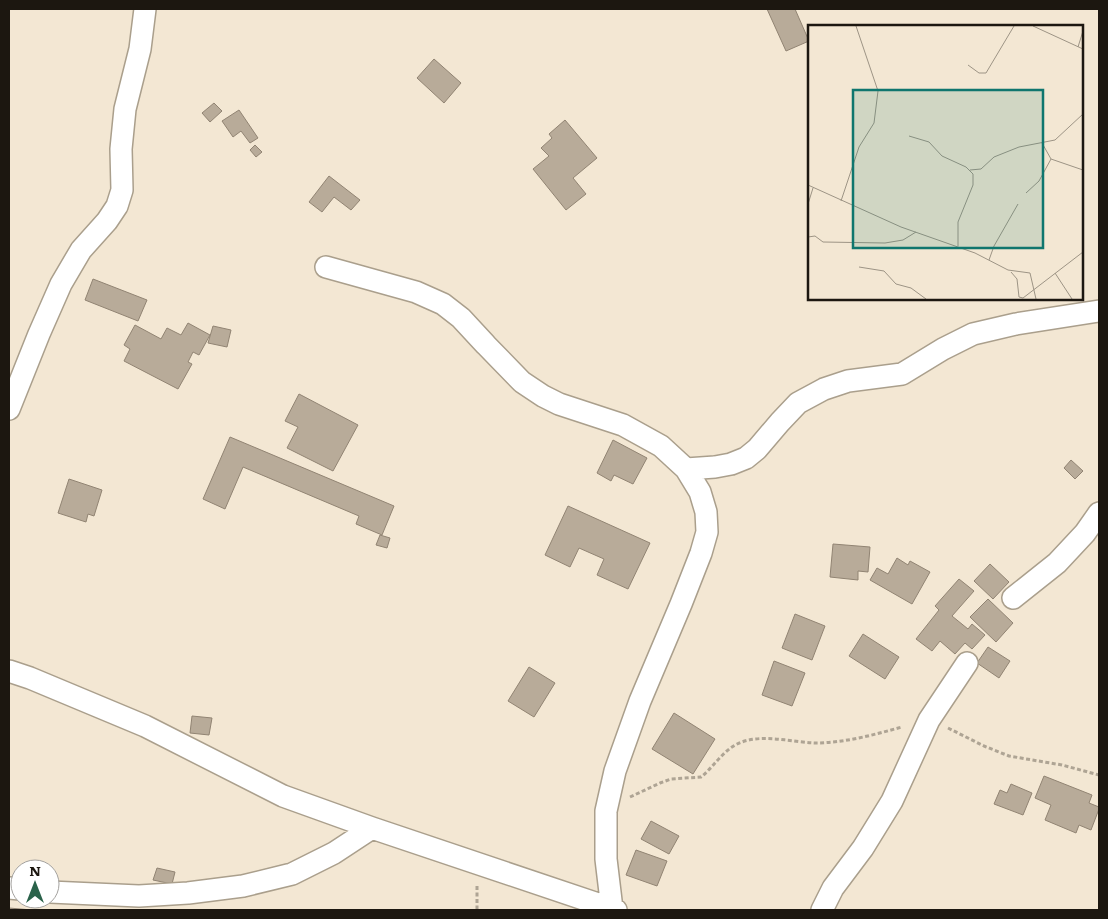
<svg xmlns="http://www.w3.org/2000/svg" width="1108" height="919" font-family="Literata,serif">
	<rect width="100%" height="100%" fill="#f3e7d3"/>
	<path fill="#b8ab99" stroke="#918473" d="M767 9H795L809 41 786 51Z
		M434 59 461 83 444 103 417 78Z
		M214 103 222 111 210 122 202 113Z
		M239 110 258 138 250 143 241 131 233 137 222 121Z
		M565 120 597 158 573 178 586 194 566 210 533 169 549 156 541 148 552 138 549 134Z
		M255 145 262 152 256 157 250 150Z
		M329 176 360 200 351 210 334 197 322 212 309 202Z
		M93 279 147 300 138 321 85 300Z
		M188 323 210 335 199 355 193 352 188 362 192 364 178 389 124 361 130 349 124 345 135 325 161 339 167 328 181 335Z
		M213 326 231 330 227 347 208 343Z
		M299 394 358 425 333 471 287 448 298 427 285 421Z
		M230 437 394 506 382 535 356 524 359 516 243 467 225 509 203 499Z
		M613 440 647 458 633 484 614 475 611 481 597 473Z
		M1071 460 1083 471 1075 479 1064 468Z
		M69 479 102 490 94 516 88 514 86 522 58 513Z
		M568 506 650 543 628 589 597 575 604 559 579 548 570 567 545 555Z
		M380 535 390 538 387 548 376 545Z
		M833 544 870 547 868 572 858 571V580L830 577Z
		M897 558 908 565 910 561 930 572 912 604 870 580 877 568 888 574Z
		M990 564 1009 582 993 599 974 581Z
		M959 579 974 591 952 616 968 629 972 624 985 635 972 649 965 643 955 654 940 641 932 651 916 639 939 610 935 606Z
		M988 599 1013 623 996 642 970 617Z
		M795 614 825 626 812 660 782 648Z
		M863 634 899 657 885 679 849 656Z
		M988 647 1010 661 999 678 977 663Z
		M774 661 805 673 792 706 762 695Z
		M529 667 555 683 534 717 508 701Z
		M674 713 715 739 693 774 652 749Z
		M192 716 212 718 209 735 190 733Z
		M1044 776 1092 795 1089 803 1099 807V809L1091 830 1079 825 1076 833 1045 820 1051 805 1035 798Z
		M1011 784 1032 793 1023 815 994 804 1000 790 1007 793Z
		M651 821 679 836 669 854 641 839Z
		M636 850 667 861 657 886 626 875Z
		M157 868 175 872 172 884 153 880Z
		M9 908 32 910H9Z"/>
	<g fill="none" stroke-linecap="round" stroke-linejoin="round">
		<g stroke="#aa9f8c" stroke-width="24">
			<path id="street" d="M326 267 416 292 443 304 461 318 486 345 522 382 543 396 559 404 623 425 661 446 686 469 700 492 706 512 707 532 701 553 681 604 640 701 615 771 606 811V859L612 909
				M9 409 39 334 61 284 81 250 107 221 117 206 122 190 121 149 125 109 140 49 145 9
				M686 469 715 467 731 464 746 458 757 449 780 422 798 403 824 389 848 381 902 374 943 349 973 334 1016 324 1099 311
				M1013 598 1057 563 1085 533 1099 513
				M9 671 30 678 145 726 283 796 372 828 616 910
				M9 888 20 889
				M50 892 139 896 188 893 243 886 292 874 334 853 372 828
				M822 910 833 888 863 848 892 801 929 720 967 663"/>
		</g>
		<path stroke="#aea494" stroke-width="3" stroke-dasharray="4 2.5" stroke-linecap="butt" d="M948 728 984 746 1009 756 1062 765 1099 775
			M630 797 660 783 671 779 701 777C715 766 724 748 742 742 763 734 792 742 815 743 844 743 873 735 902 727
			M477 886V910"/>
		<use href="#street" stroke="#fff" stroke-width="21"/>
	</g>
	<g transform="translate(808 25)">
		<rect width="275" height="275" fill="#f3e7d3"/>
		<path fill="none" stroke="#9d9485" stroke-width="1" d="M225 1 275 24M270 22 275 6M160 40 171 48H178L206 1M101 111 121 117 134 131 158 142 165 149V160L150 197V221M234 118 243 134 275 145M162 145 173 144 186 132 211 122 247 115 275 89M0 160 93 202 167 228 200 245 222 248 228 274M218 168 231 156 243 134M33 176 51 122 66 98 70 66 48 1M0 179 5 163M0 212 7 211 15 217 77 218 95 215 108 207M181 235 186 221 210 179M51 242 76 246 88 259 103 263 118 274M203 247 209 254 211 272 215 273 275 227M247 248 264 274"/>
		<path fill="#0f766e" fill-opacity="0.15" stroke="#0f766e" stroke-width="2.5" d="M45 65H235V223H45Z"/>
		<rect width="275" height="275" fill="none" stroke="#1c1710" stroke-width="2.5"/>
	</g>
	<rect width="1108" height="919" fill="none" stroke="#1c1710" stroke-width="20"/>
	<g transform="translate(35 884)"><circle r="24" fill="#ffffff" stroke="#a4a29f"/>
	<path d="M0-4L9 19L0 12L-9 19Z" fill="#2a624a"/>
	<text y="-8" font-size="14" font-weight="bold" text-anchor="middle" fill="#1c1710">N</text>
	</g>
</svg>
